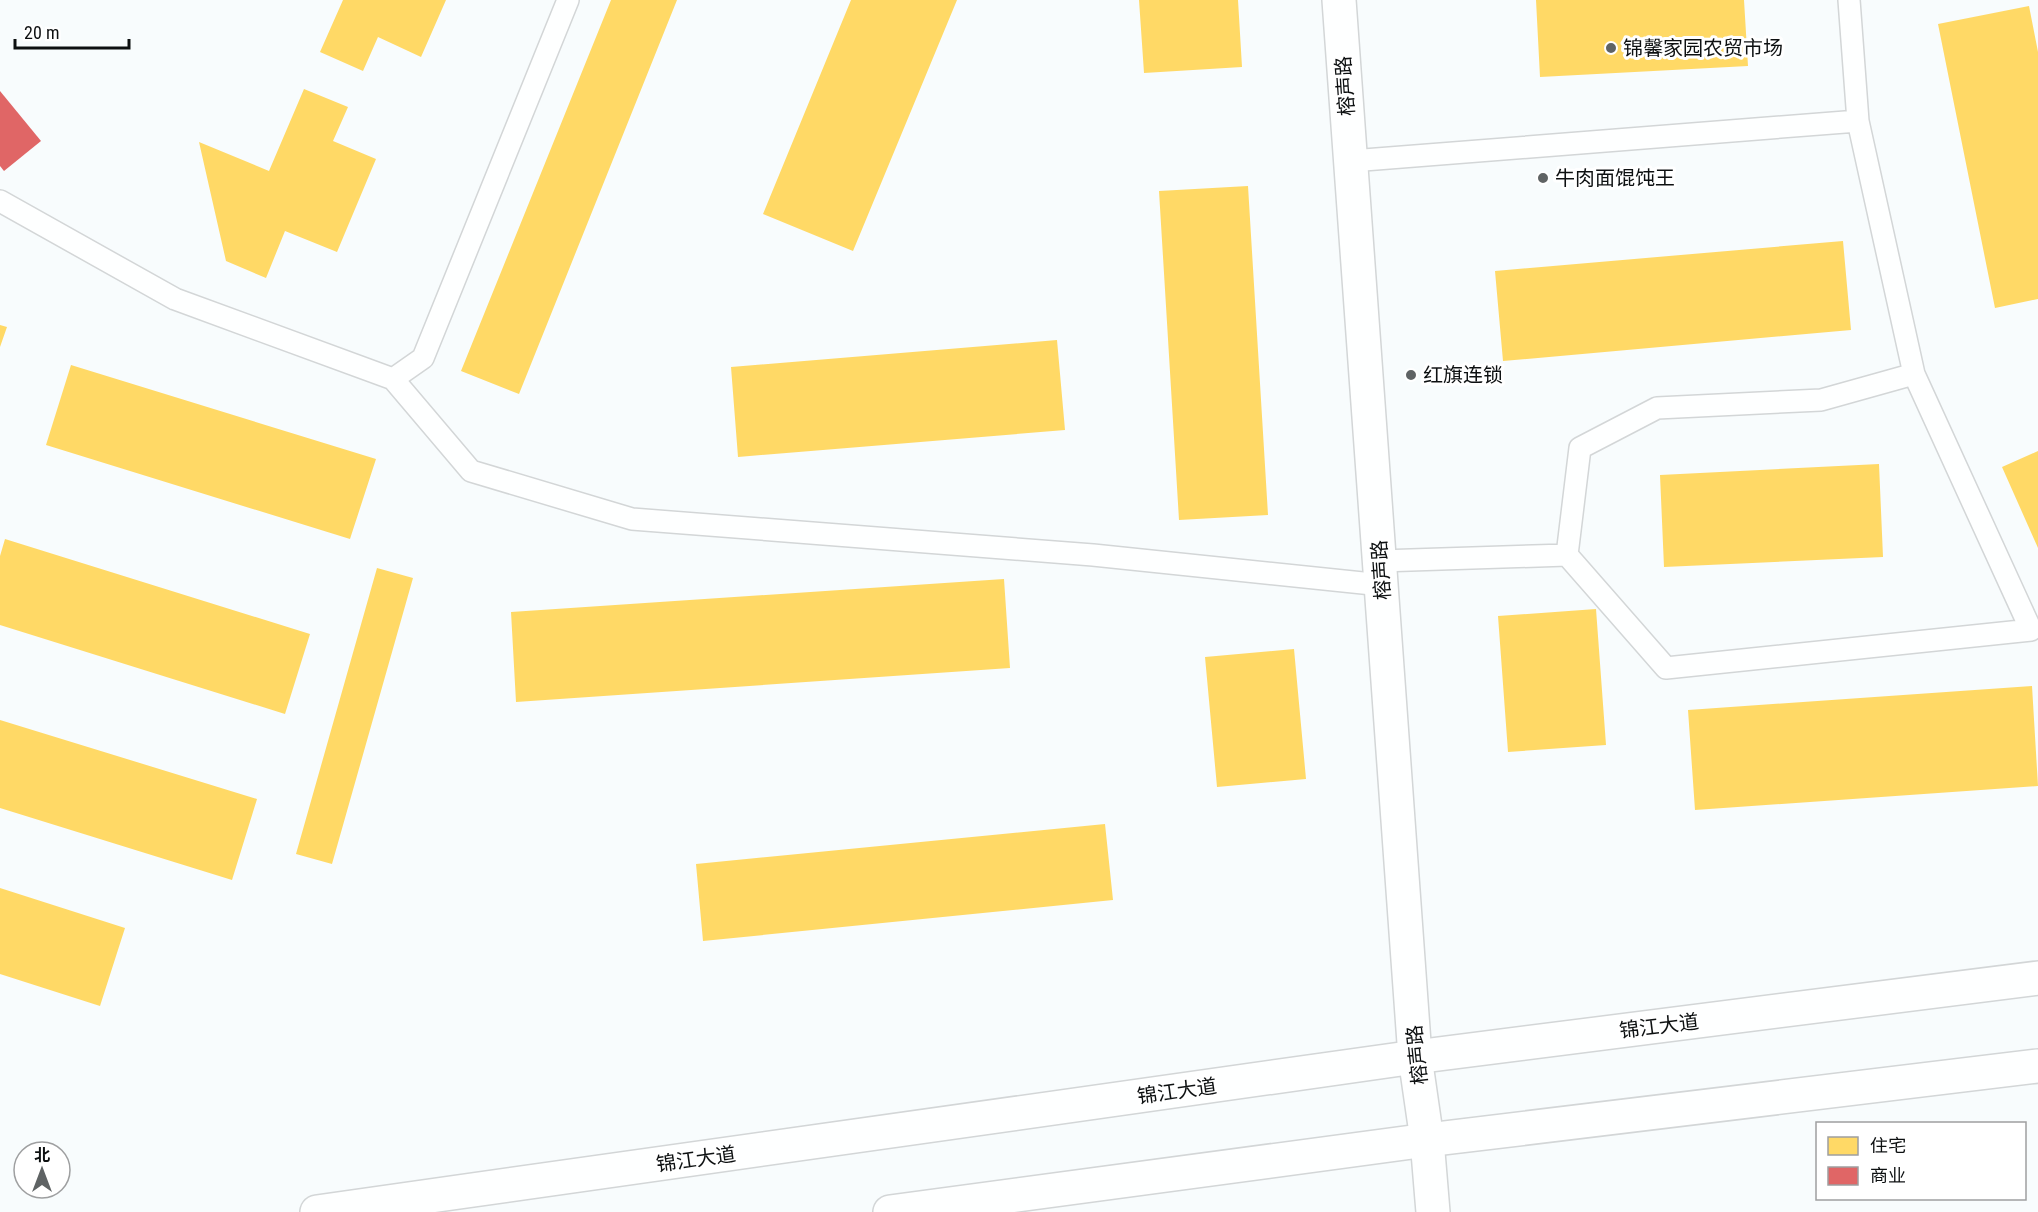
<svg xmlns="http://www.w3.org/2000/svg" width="2038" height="1212" font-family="'Roboto Condensed','Noto Sans SC',sans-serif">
	<rect width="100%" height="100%" fill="#f8fcfd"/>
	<path fill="#ffd966" d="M343 0H446L421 57 378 37 363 71 320 52Z
		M611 0H677L519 394 461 371Z
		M851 0H957L853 251 763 214Z
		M1139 0H1238L1242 67 1144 73Z
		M1536 0H1744L1748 66 1540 77Z
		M2029 6 2038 52V299L1995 308 1938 24Z
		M304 89 348 107 333 141 376 159 337 252 285 231 266 278 226 261 199 142 269 171Z
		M1248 186 1268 515 1179 520 1159 191Z
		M1843 241 1851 330 1503 361 1495 271Z
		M0 325 7 327 0 347Z
		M1057 340 1065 430 738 457 731 367Z
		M71 365 376 459 350 539 46 445Z
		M2038 451V548L2002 467Z
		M1879 464 1883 557 1664 567 1660 475Z
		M5 539 310 634 285 714 0 625V556Z
		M377 568 413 578 332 864 296 854Z
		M1004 579 1010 668 516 702 511 612Z
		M1596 609 1606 745 1508 752 1498 616Z
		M1294 649 1306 779 1217 787 1205 657Z
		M2032 686 2038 786 1695 810 1688 710Z
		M0 720 257 799 232 880 0 808Z
		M1105 824 1113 900 703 941 696 864Z
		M0 888 125 928 100 1006 0 974Z"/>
	<path fill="#e06666" d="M0 91 41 141 4 171 0 166Z"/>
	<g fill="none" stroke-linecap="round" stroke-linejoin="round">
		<g stroke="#d3d6d7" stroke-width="24">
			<path id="lane" d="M1351 161 1858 121
				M0 201 175 299 393 379 423 358 568 0
				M393 379 471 471 632 519 1093 555 1382 585
				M1567 555 1666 668 2031 630 1914 374
				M1380 561 1567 555 1580 448 1657 408 1821 400 1914 374 1858 121 1849 0"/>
		</g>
		<g stroke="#d3d6d7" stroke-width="36">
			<path id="street" d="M1339 0 1415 1057 1427 1140 1433 1212"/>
		</g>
		<g stroke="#d3d6d7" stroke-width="36">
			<path id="secondary" d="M317 1212 1415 1057 2038 978
				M890 1212 1427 1140 2038 1066"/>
		</g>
		<use href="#lane" stroke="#feffff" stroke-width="21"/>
		<use href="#street" stroke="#feffff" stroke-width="33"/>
		<use href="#secondary" stroke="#feffff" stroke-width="33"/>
	</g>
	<g fill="#5f6364" stroke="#fff" stroke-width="2">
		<circle cx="1611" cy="48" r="6"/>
		<circle cx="1543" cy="178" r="6"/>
		<circle cx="1411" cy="375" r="6"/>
	</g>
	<g text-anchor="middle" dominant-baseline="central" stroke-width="6" stroke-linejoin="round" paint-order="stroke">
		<g font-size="20" fill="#0d1011" stroke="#fff" text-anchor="start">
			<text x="1623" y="48">锦馨家园农贸市场</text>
			<text x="1555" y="178">牛肉面馄饨王</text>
			<text x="1423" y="375">红旗连锁</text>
		</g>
		<g font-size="20" fill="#0d1011" stroke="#fff">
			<text transform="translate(1345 86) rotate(-94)">榕声路</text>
			<text transform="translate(1381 570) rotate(-94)">榕声路</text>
			<text transform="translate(1659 1026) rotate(-7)">锦江大道</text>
			<text transform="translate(1417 1055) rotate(-96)">榕声路</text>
			<text transform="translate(1177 1091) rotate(-8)">锦江大道</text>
			<text transform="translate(696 1159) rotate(-8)">锦江大道</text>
		</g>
	</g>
	<rect x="1816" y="1122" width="210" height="78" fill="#ffffff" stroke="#9e9fa0" stroke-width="1.5"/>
	<rect x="1828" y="1137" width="30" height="18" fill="#ffd966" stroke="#9e9fa0" stroke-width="1.5"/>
	<text x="1870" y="1152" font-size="18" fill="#0d1011">住宅</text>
	<rect x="1828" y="1167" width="30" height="18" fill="#e06666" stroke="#9e9fa0" stroke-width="1.5"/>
	<text x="1870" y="1182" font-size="18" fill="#0d1011">商业</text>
	<g transform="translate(42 1170)"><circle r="28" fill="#ffffff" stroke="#9e9fa0" stroke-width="1.5"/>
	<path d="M0-4.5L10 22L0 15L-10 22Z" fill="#5f6364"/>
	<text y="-9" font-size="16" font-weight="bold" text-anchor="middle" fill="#0d1011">北</text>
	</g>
	<path d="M15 39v9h114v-9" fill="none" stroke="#0d1011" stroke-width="3"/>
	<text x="24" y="39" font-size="18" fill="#0d1011" stroke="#ffffff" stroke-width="4.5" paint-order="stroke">20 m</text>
</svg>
